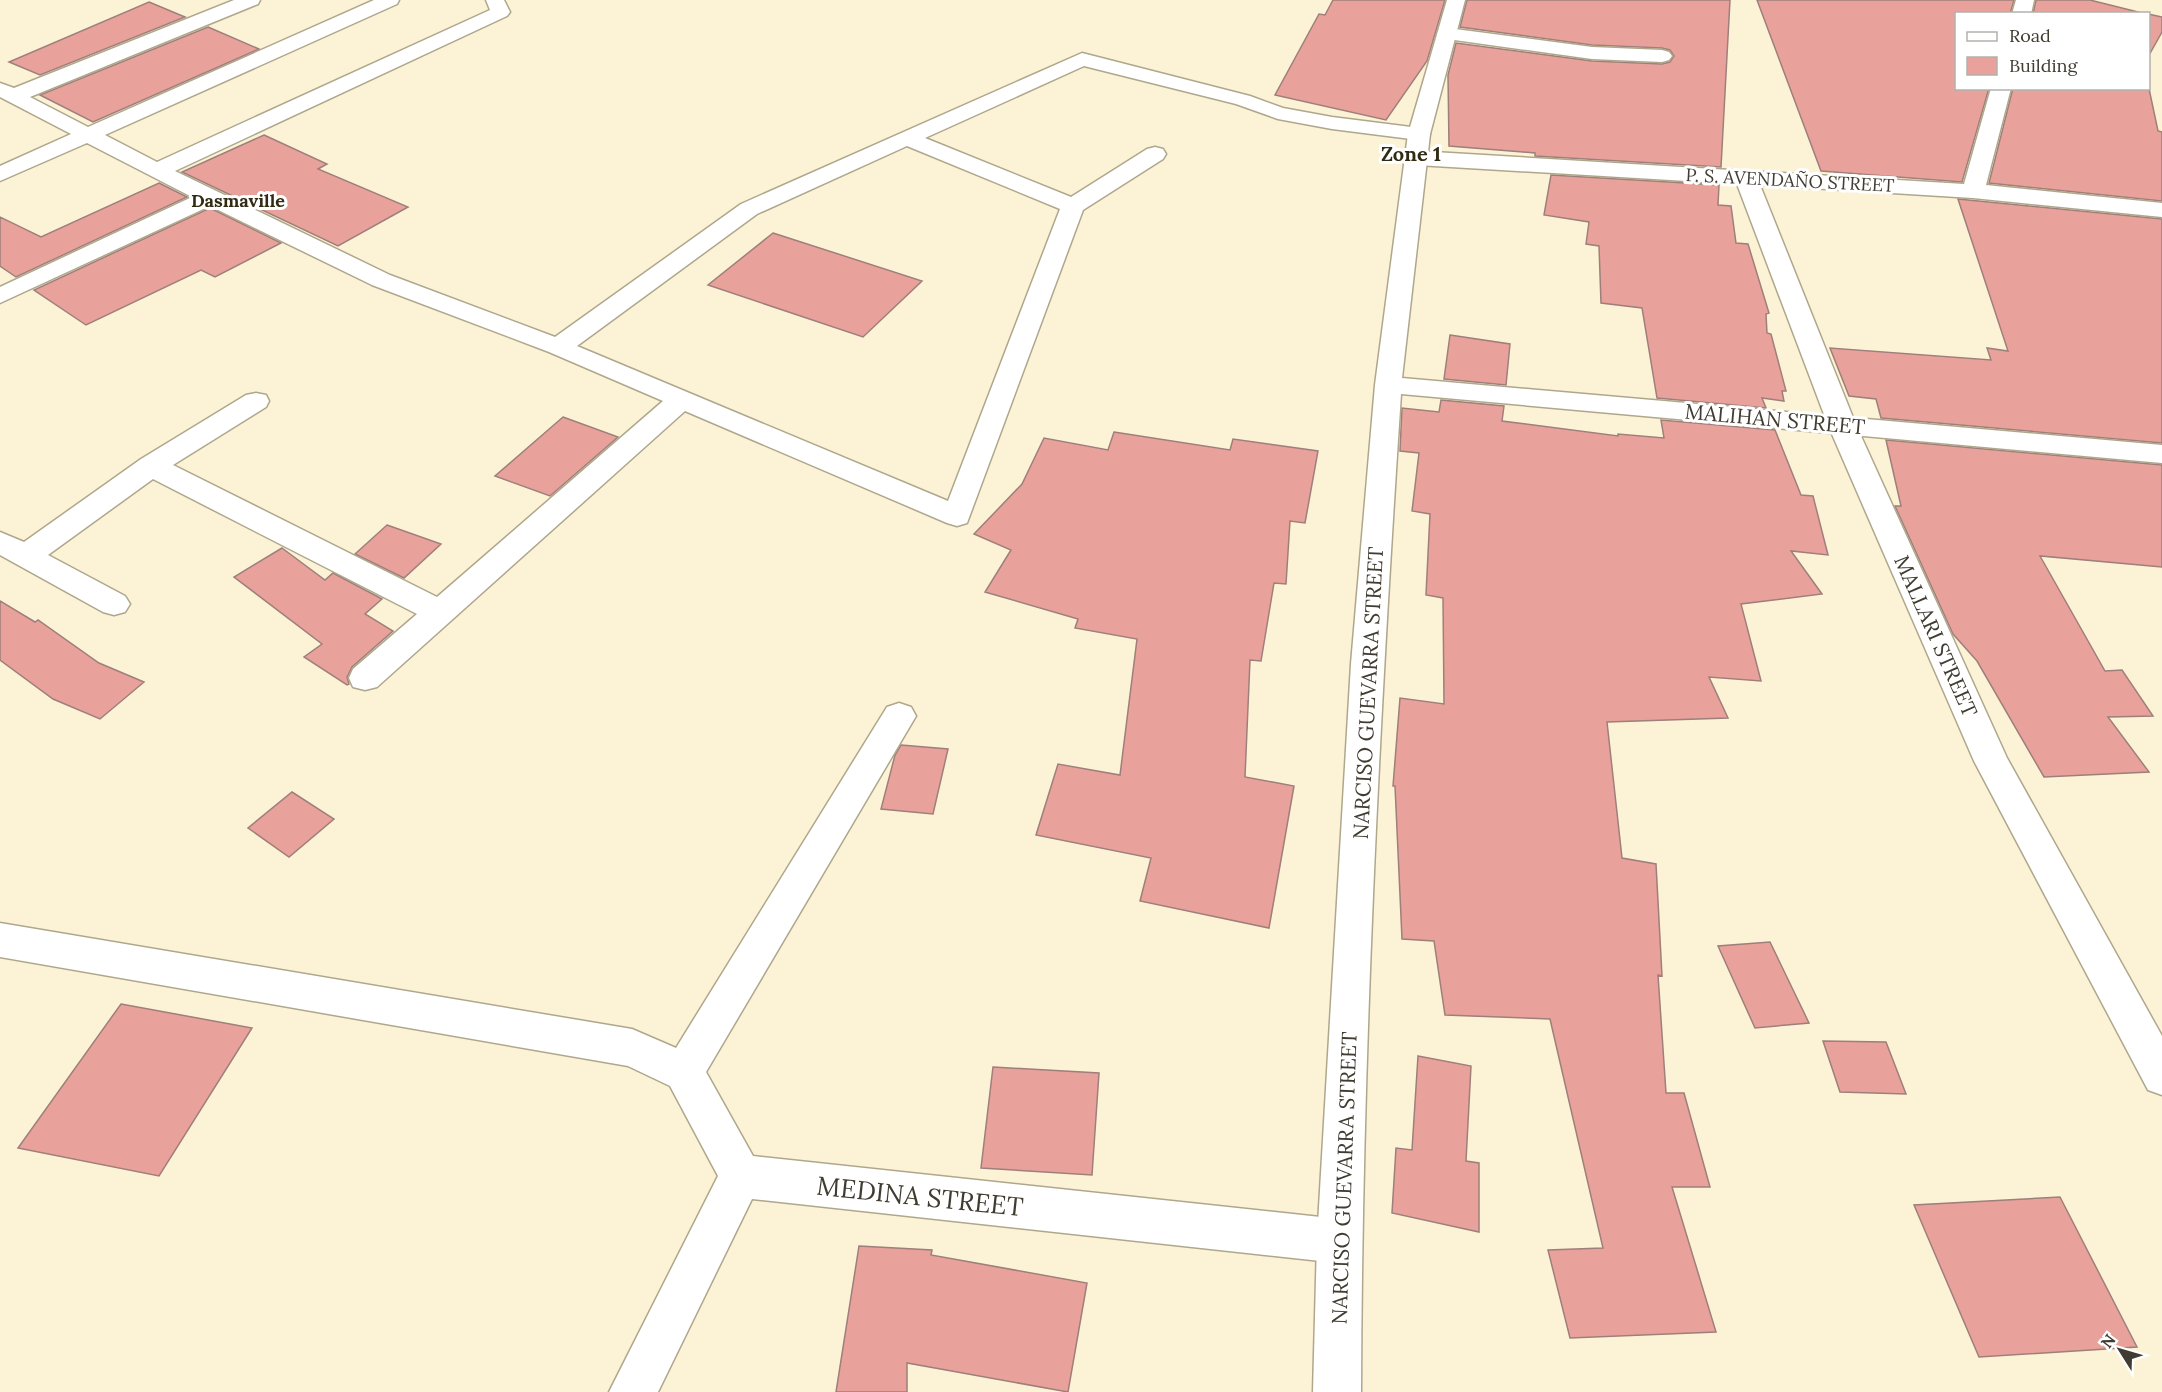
<svg xmlns="http://www.w3.org/2000/svg" width="2162" height="1392" font-family="Lora,serif">
	<rect width="100%" height="100%" fill="#fcf3d6"/>
	<path fill="#e9a29b" stroke="#9e7f7b" stroke-width="1.5" d="M1333 0H1445L1427 61 1386 120 1275 95 1319 14 1325 15Z
		M1467 0H1730L1721 167 1535 156V153L1449 146 1448 75 1456 43 1592 61 1662 64 1670 62 1674 56 1670 50 1662 48 1592 45 1460 27Z
		M1757 0H2014L2010 14H1956V88H1989L1962 182 1821 171Z
		M2036 0H2090L2146 14H2033Z
		M149 2 185 17 40 75 9 62Z
		M2148 14 2162 17V32L2148 57Z
		M208 27 259 49 93 122 40 95Z
		M2148 84 2158 131 2162 132V201L1989 183 2013 88H2148Z
		M264 135 327 164 318 169 408 207 338 246 182 172Z
		M1551 175 1719 185 1718 205 1731 206 1736 243 1748 244 1769 313 1766 314 1767 333 1771 334 1786 391H1782L1784 401 1762 398 1766 408 1657 398 1642 308 1601 303 1599 246 1586 244 1589 222 1544 215Z
		M159 183 187 197 16 277 0 266V217L41 237Z
		M1958 199 2162 219V443L1881 418 1876 399 1849 396 1830 348 1991 360 1987 348 2008 351Z
		M210 208 281 243 215 277 201 270 86 325 34 290Z
		M773 233 922 281 863 337 708 285Z
		M1450 335 1510 344 1506 385 1444 379Z
		M1441 400 1504 406 1502 421 1618 436V434L1664 438 1661 420 1775 430 1801 495 1813 496 1828 555 1791 551 1822 594 1741 604 1761 681 1709 677 1728 718 1607 722 1622 858 1656 864 1662 976 1658 975 1666 1093H1684L1710 1187H1672L1716 1332 1570 1338 1548 1250 1603 1248 1550 1019 1445 1015 1434 941 1402 939 1395 786H1393L1400 698 1444 704 1443 598 1426 595 1430 514 1412 511 1419 453 1400 451 1402 408 1439 412Z
		M563 417 618 437 550 496 495 476Z
		M1114 432 1230 450 1233 439 1318 451 1305 523 1290 521 1286 584 1274 583 1261 661 1250 660 1245 777 1294 786 1269 928 1140 901 1151 858 1036 835 1058 764 1120 775 1137 639 1075 628 1078 619 985 592 1011 550 974 534 1022 484 1044 438 1108 450Z
		M1886 440 2162 465V567L2040 556 2105 671 2122 670 2153 716 2108 717 2149 772 2044 777 1977 661 1953 634 1895 506H1901Z
		M387 525 441 544 404 578 355 554Z
		M282 548 325 580 333 573 382 599 365 614 393 631 352 667 347 677 349 684 347 685 304 657 322 644 234 577Z
		M0 601 35 622 38 620 99 663 144 682 100 719 53 699 0 660Z
		M901 745 948 749 933 814 881 809 895 755Z
		M292 792 334 819 289 857 248 828Z
		M1770 942 1809 1023 1755 1028 1718 946Z
		M121 1004 252 1028 159 1176 18 1148Z
		M1823 1041 1886 1042 1906 1094 1840 1092Z
		M1418 1056 1471 1066 1466 1161 1479 1163V1232L1392 1213 1396 1148 1412 1150Z
		M993 1067 1099 1073 1092 1175 981 1168Z
		M2060 1197 2137 1347 1979 1357 1914 1205Z
		M859 1246 932 1250 931 1255 1087 1283 1068 1392 907 1363V1392H836Z"/>
	<g fill="none" stroke-linecap="round" stroke-linejoin="round">
		<g stroke="#afa78c" stroke-width="3">
			<path id="minor" d="M234 0H260L258 4 30 97 88 127 374 0H399L397 4 105 135 157 162 490 10 486 0H504L510 12 507 16 175 171 390 275 555 337 741 204 1082 53 1250 96 1283 108 1332 117 1419 128 1427 129 1430 134 1427 139 1419 140 1332 129 1278 119 1236 104 1084 66 925 138 1071 197 1147 149 1155 147 1163 149 1166 154 1163 159 1083 210 967 523 957 526 947 523 685 411 377 687 365 690 353 687 349 678 353 669 417 614 153 479 48 555 125 596 130 604 125 612 114 615 103 612 0 555V532L24 542 141 459 246 395 256 393 266 395 269 401 266 407 173 465 437 597 663 401 549 352 372 285 210 206 0 303V287L192 197 87 143 0 181V166L71 134 0 97V83L14 88ZM907 146 1060 209 948 501 577 346 757 214Z
				M2016 0H2034L2031 14H2012Z
				M1447 28 1592 47 1662 50 1669 52 1672 56 1669 60 1662 62 1592 59 1440 38 1437 34 1440 30Z
				M1991 88H2011L1986 185 2162 203V217L1973 198 1760 185 1856 425 2007 758 2162 1036V1095L2148 1090 1974 761 1828 425 1737 184 1417 165 1409 163 1406 158 1409 153 1417 151 1964 184Z
				M899 703 911 707 916 716 706 1072 753 1156 1339 1219 1355 1225 1361 1241 1355 1257 1339 1263 752 1199 658 1392H609L718 1176 670 1086 628 1066 0 957V923L632 1029 676 1048 887 707Z"/>
		</g>
		<g stroke="#afa78c" stroke-width="3">
			<path id="tertiary" d="M1447 0H1465L1430 134 1402 378 2162 445V463L1401 394C1379 726 1362 1059 1361 1392H1313L1317 1241 1351 664 1375 385 1408 134Z"/>
		</g>
		<use href="#minor" fill="#fff" fill-rule="evenodd"/>
		<use href="#tertiary" fill="#fff" fill-rule="evenodd"/>
	</g>
	<g text-anchor="middle" dominant-baseline="central" stroke-width="6" stroke-linejoin="round" paint-order="stroke">
		<g font-size="18" fill="#403c31" stroke="#fff">
			<text transform="translate(1790 180) rotate(3)">P. S. AVENDAÑO STREET</text>
		</g>
		<g font-size="18" font-weight="bold" fill="#322b13" stroke="#fff">
			<text x="238" y="200">Dasmaville</text>
		</g>
		<g font-size="20" font-weight="bold" fill="#322b13" stroke="#fff">
			<text x="1411" y="153">Zone 1</text>
		</g>
		<g font-size="21" fill="#403c31" stroke="#fff">
			<text transform="translate(1775 419) rotate(5)">MALIHAN STREET</text>
			<text transform="translate(1936 636) rotate(66)">MALLARI STREET</text>
			<text transform="translate(1368 693) rotate(-87)">NARCISO GUEVARRA STREET</text>
			<text transform="translate(1344 1178) rotate(-88)">NARCISO GUEVARRA STREET</text>
		</g>
		<g font-size="26" fill="#403c31" stroke="#fff">
			<text transform="translate(920 1196) rotate(6)">MEDINA STREET</text>
		</g>
	</g>
	<rect x="1955" y="12" width="195" height="78" fill="#ffffff" stroke="#b3b1ad" stroke-width="1.5"/>
	<rect x="1967" y="32" width="30" height="9" fill="#ffffff" stroke="#b3b1ad" stroke-width="1.5"/>
	<text x="2009" y="42" font-size="18" fill="#403c31">Road</text>
	<rect x="1967" y="57" width="30" height="18" fill="#e9a29b" stroke="#b3b1ad" stroke-width="1.5"/>
	<text x="2009" y="72" font-size="18" fill="#403c31">Building</text>
	<g transform="translate(2120 1350) rotate(307)" stroke="#ffffff" stroke-width="4.5" paint-order="stroke">
	<path d="M0-4.5L10 22L0 15L-10 22Z" fill="#403c31"/>
	<text y="-9" font-size="16" font-weight="bold" text-anchor="middle" fill="#403c31">N</text>
	</g>
</svg>
